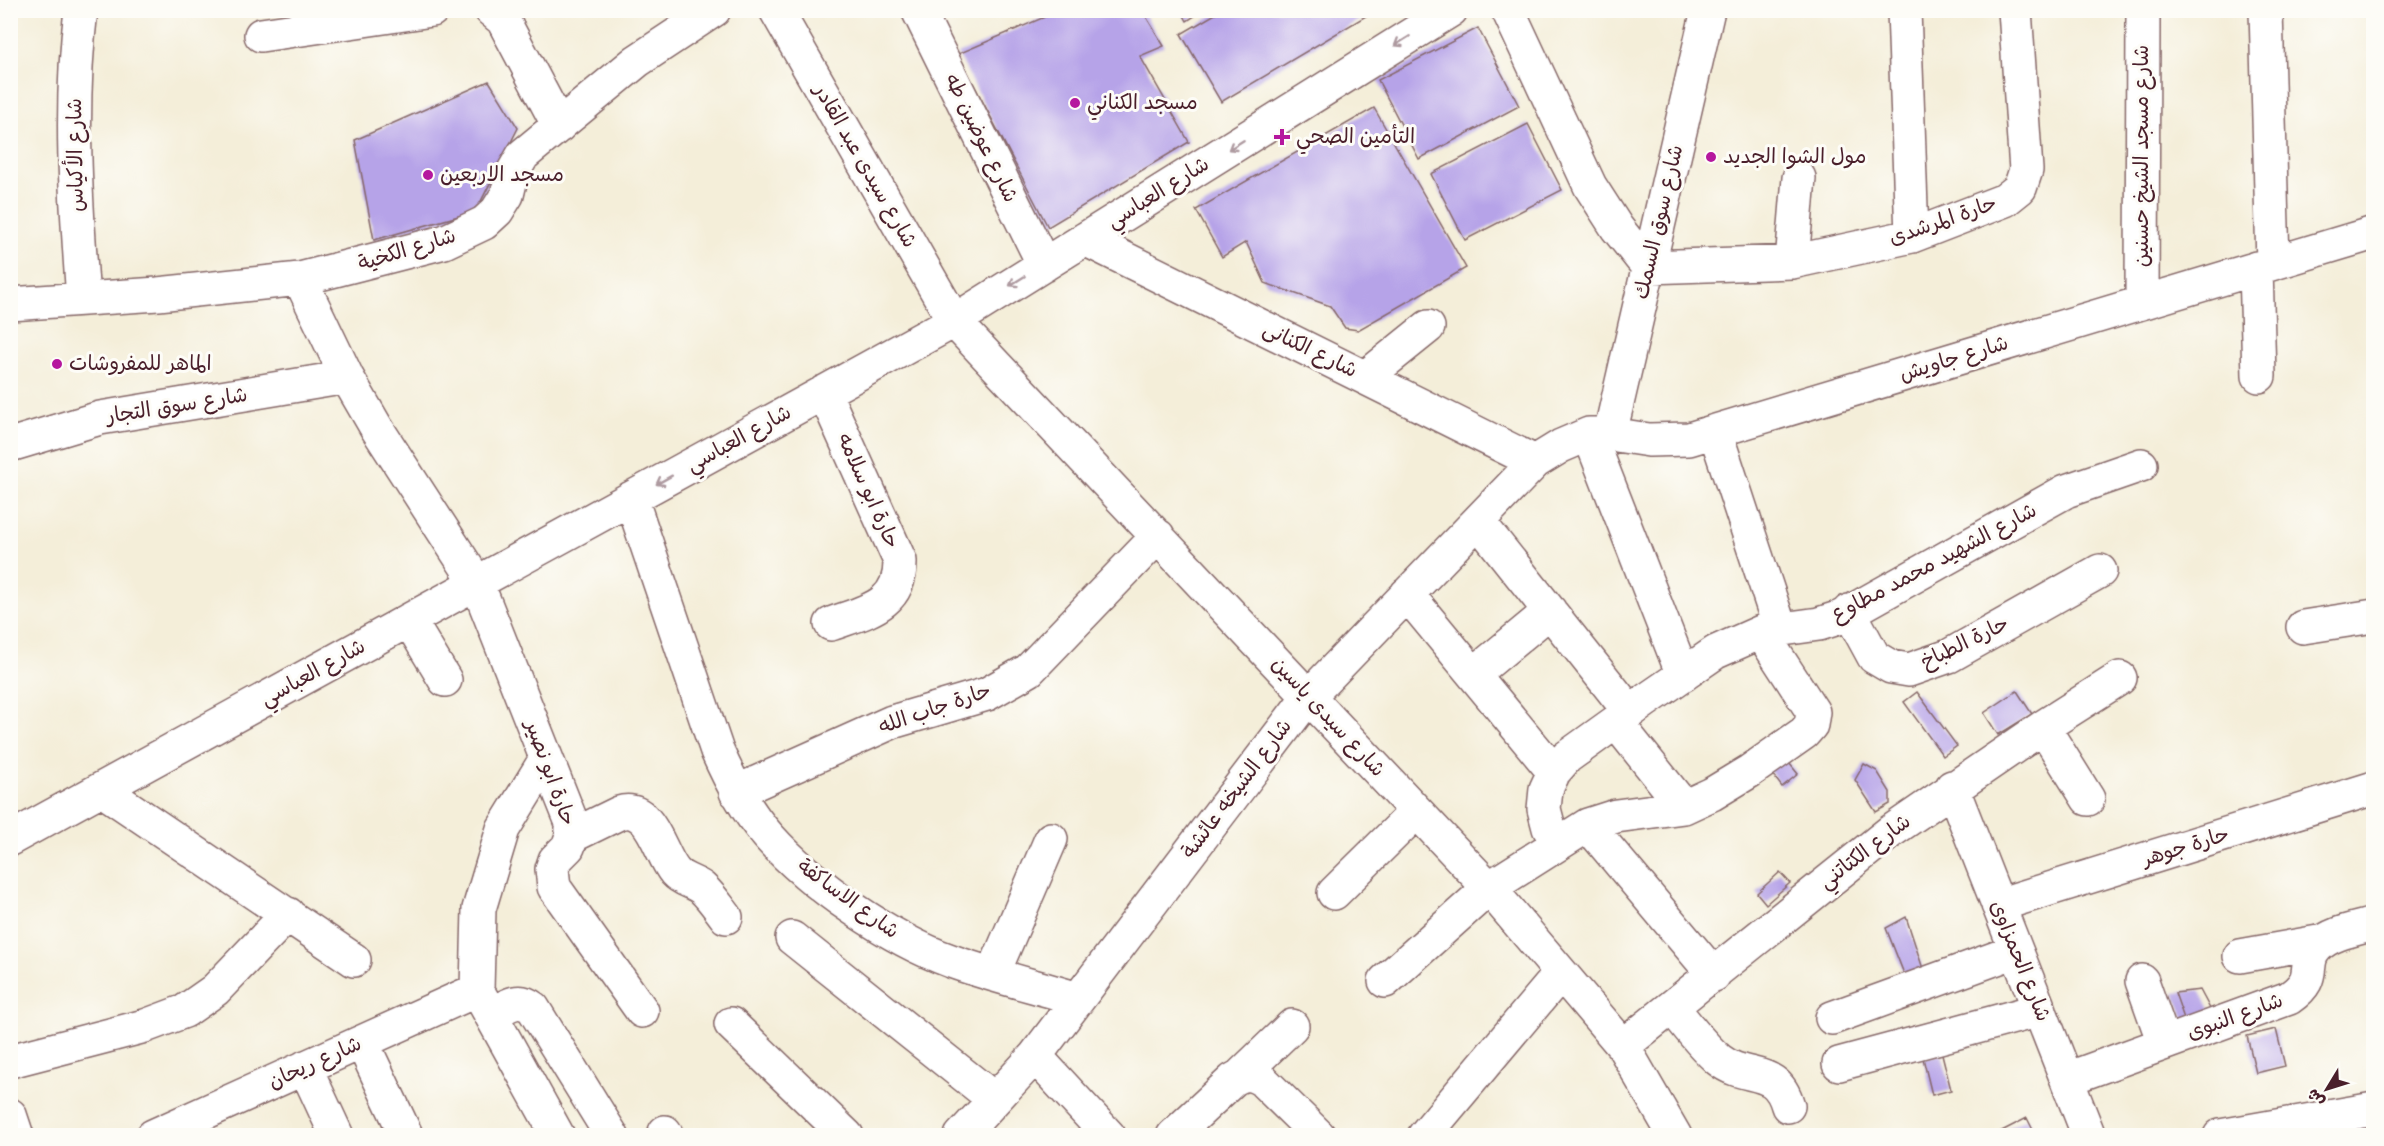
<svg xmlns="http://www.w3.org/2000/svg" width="2384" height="1146" font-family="Mynerve,'Playpen Sans Arabic',sans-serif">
	<rect width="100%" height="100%" fill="#fdfcf7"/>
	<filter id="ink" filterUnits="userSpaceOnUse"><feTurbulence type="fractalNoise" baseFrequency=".0167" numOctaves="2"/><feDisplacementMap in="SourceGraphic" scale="12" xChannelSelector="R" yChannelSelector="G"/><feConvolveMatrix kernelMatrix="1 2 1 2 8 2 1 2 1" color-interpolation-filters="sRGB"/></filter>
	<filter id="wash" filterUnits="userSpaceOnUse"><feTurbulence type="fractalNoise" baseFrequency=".008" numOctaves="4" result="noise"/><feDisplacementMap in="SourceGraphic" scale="24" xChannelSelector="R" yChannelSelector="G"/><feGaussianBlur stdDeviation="1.35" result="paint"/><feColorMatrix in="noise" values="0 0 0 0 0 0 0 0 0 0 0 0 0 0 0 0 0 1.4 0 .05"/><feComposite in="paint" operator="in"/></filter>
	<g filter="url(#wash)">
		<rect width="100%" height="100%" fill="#f4eed9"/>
		<g id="blocks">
			<path fill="#b6a3e8" d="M1061 10H1142L1164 46 1140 56 1189 142 1048 227 958 54Z
				M1181 10H1204L1187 21Z
				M1222 10H1376L1221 102 1181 34Z
				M1478 28 1519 106 1419 159 1378 80Z
				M489 81 518 128 476 211 374 240 355 140Z
				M1374 108 1466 268 1358 330 1345 328 1330 306 1265 283 1246 242 1222 257 1196 210Z
				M1528 124 1562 190 1465 240 1431 174Z
				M2017 691 2032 714 1998 735 1984 713Z
				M1917 692 1957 746 1943 756 1904 702Z
				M1785 758 1798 774 1782 787 1769 770Z
				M1864 764 1877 771 1890 792V804L1876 812 1855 780Z
				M1780 872 1790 883 1766 904 1757 893Z
				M1906 917 1926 978 1908 984 1886 928Z
				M2200 990 2216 1020 2188 1030 2175 993Z
				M2276 1029 2285 1066 2256 1073 2247 1036Z
				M1942 1054 1951 1090 1932 1095 1923 1058Z
				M2027 1118 2036 1136H1992Z"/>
		</g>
	</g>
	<g filter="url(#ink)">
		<use href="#blocks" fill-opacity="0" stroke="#866768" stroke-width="1.5"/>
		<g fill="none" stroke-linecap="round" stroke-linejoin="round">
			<g stroke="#866768" stroke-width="36">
				<path id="minor" d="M81 10C69 107 76 203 83 299
					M491 10 503 20 559 126
					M776 10 954 321 1489 888 1623 1046 1675 1136
					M918 10 1044 265
					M1508 10 1590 186 1617 228 1648 267 1792 262 1912 236 2005 200 2020 188 2026 170 2015 10
					M1904 10 1912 236
					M2266 10 2273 263
					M261 35 432 10
					M1085 239 1535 462
					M1792 262 1799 178
					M2256 268 2259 376
					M300 279 347 377 376 427 477 583 572 823V836L568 847 555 860 552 869 554 887 642 1011
					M2142 302 2143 10
					M10 304 158 294 300 279 444 242 484 223 497 211 507 195 512 174 523 155 637 61 714 10
					M1366 377 1428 327
					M824 392 900 561C901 606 866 611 831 624
					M1715 431 1780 628
					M1589 434 1683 675
					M1610 434 1708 10
					M10 445 100 418 347 377
					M631 498 717 751C731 782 746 811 769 837 812 885 890 939 951 961 992 976 1036 986 1078 999
					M1478 521 1630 712
					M1407 594 1554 772
					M1849 611 1874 657 1891 667 1909 670 1949 656 2100 571
					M409 620 445 680
					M2303 627 2374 616
					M1474 674 1550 611
					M1616 722 1684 807
					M2043 727 2088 799
					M1952 787 2089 1136
					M101 789 354 960
					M736 792 892 722 987 694 1029 670 1158 536
					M1588 825 1714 975
					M572 836 619 813C652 803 659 854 675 872 682 880 694 882 702 888 711 896 719 908 726 917
					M10 839 954 321 1451 10
					M1558 844 1549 828 1544 809 1546 789 1554 772 1567 757 1645 701 1716 652 1761 632 1819 624 1841 617 2066 491 2141 465
					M1334 893 1416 812
					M1998 905 2374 788
					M792 938 994 1099
					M2240 956 2324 941
					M993 974 1051 839
					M1385 981 1489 888 1588 825 1616 816 1684 807 1712 794 1750 771 1804 733 1811 725 1813 712 1761 632
					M2142 981 2164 1043
					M477 990 479 909 503 829 546 759
					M481 997 558 1136
					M1673 1008C1687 1025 1702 1046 1719 1060 1747 1082 1776 1064 1788 1106
					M491 1015C506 1006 518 996 533 1008L612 1136
					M1832 1018 2016 951
					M731 1024 847 1136
					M362 1042 406 1135
					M1623 1046 1890 832 2043 727 2120 678
					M1035 1056 1109 1136
					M10 1061 145 1026 185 1011 215 990 288 914
					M1839 1064 2040 1010
					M305 1067 337 1136
					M1242 1074 1292 1026
					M2067 1079 2289 998C2320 977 2300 965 2317 947 2330 933 2356 929 2374 924
					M10 1115 17 1136
					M665 1132 667 1136
					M153 1136 477 990
					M961 1136 1035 1056 1308 697 1535 462 1561 446 1589 434H1610L1649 440 1689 439 2374 233
					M1173 1136 1233 1080C1244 1073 1251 1073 1262 1080L1319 1136
					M1424 1136 1560 974
					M2220 1136 2374 1109"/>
			</g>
			<use href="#minor" stroke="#fff" stroke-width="33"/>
		</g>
		<defs><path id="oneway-shaft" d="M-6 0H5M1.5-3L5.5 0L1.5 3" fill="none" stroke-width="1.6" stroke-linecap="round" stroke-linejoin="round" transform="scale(1.5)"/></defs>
		<g stroke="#ae9aa0">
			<use href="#oneway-shaft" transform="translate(1402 41) rotate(148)"/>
			<use href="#oneway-shaft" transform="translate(1236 145) rotate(148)"/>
			<use href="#oneway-shaft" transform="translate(1017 281) rotate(148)"/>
			<use href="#oneway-shaft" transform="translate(664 480) rotate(151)"/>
		</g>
	</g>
	<g fill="#b5179e" stroke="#fdfcf7" stroke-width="2">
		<circle cx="1075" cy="103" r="6"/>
		<path d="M1279 128h6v6h6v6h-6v6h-6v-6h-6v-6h6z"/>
		<circle cx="1711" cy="157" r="6"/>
		<circle cx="428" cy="175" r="6"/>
		<circle cx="57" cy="364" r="6"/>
	</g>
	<g text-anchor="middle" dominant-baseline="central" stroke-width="6" stroke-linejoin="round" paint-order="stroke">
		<g font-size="21" fill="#4a1f2b" stroke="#fdfcf7" text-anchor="start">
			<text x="1087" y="103">مسجد الكناني</text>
			<text x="1296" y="137">التأمين الصحي</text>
			<text x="1723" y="157">مول الشوا الجديد</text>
			<text x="440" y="175">مسجد الاربعين</text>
			<text x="69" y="364">الماهر للمفروشات</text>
		</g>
		<g font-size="21" fill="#4a1f2b" stroke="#fdfcf7">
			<text transform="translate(981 138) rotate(64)">شارع عوضين طه</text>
			<text transform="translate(76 155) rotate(-91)">شارع الأكياس</text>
			<text transform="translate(2142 156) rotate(-90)">شارع مسجد الشيخ حسنين</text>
			<text transform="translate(865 166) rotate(60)">شارع سيدى عبد القادر</text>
			<text transform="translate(1158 193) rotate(-32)">شارع العباسي</text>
			<text transform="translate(1943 221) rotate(-19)">حارة المرشدى</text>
			<text transform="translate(1659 222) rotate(-77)">شارع سوق السمك</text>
			<text transform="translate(407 250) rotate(-17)">شارع الكخية</text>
			<text transform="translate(1310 350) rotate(26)">شارع الكنانى</text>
			<text transform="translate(1954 359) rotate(-17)">شارع جاويش</text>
			<text transform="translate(177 406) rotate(-9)">شارع سوق التجار</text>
			<text transform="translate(739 439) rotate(-29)">شارع العباسي</text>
			<text transform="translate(868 491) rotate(66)">حارة ابو سلامه</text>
			<text transform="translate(1934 563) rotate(-28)">شارع الشهيد محمد مطاوع</text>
			<text transform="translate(1965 643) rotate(-26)">حارة الطباخ</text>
			<text transform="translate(313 673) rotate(-29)">شارع العباسي</text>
			<text transform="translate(935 709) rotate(-19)">حارة جاب الله</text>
			<text transform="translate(1328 717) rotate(47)">شارع سيدى ياسين</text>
			<text transform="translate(550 773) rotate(70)">حارة ابو نصير</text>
			<text transform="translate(1237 789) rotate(-53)">شارع الشيخه عائشة</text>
			<text transform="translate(2186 847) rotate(-17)">حارة جوهر</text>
			<text transform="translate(1865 852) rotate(-37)">شارع الكتاتني</text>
			<text transform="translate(848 899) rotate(36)">شارع الاساكفة</text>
			<text transform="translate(2020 961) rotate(68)">شارع الحمزاوى</text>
			<text transform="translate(2235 1017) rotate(-20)">شارع النبوى</text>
			<text transform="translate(315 1063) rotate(-24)">شارع ريحان</text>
		</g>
	</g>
	<rect width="2384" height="1146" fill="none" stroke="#fdfcf7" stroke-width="36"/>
	<g transform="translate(2327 1089) rotate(232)" stroke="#fdfcf7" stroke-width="4.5" paint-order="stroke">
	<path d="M0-4.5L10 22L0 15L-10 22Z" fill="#4a1f2b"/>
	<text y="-9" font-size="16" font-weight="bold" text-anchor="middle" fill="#4a1f2b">ش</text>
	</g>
</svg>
